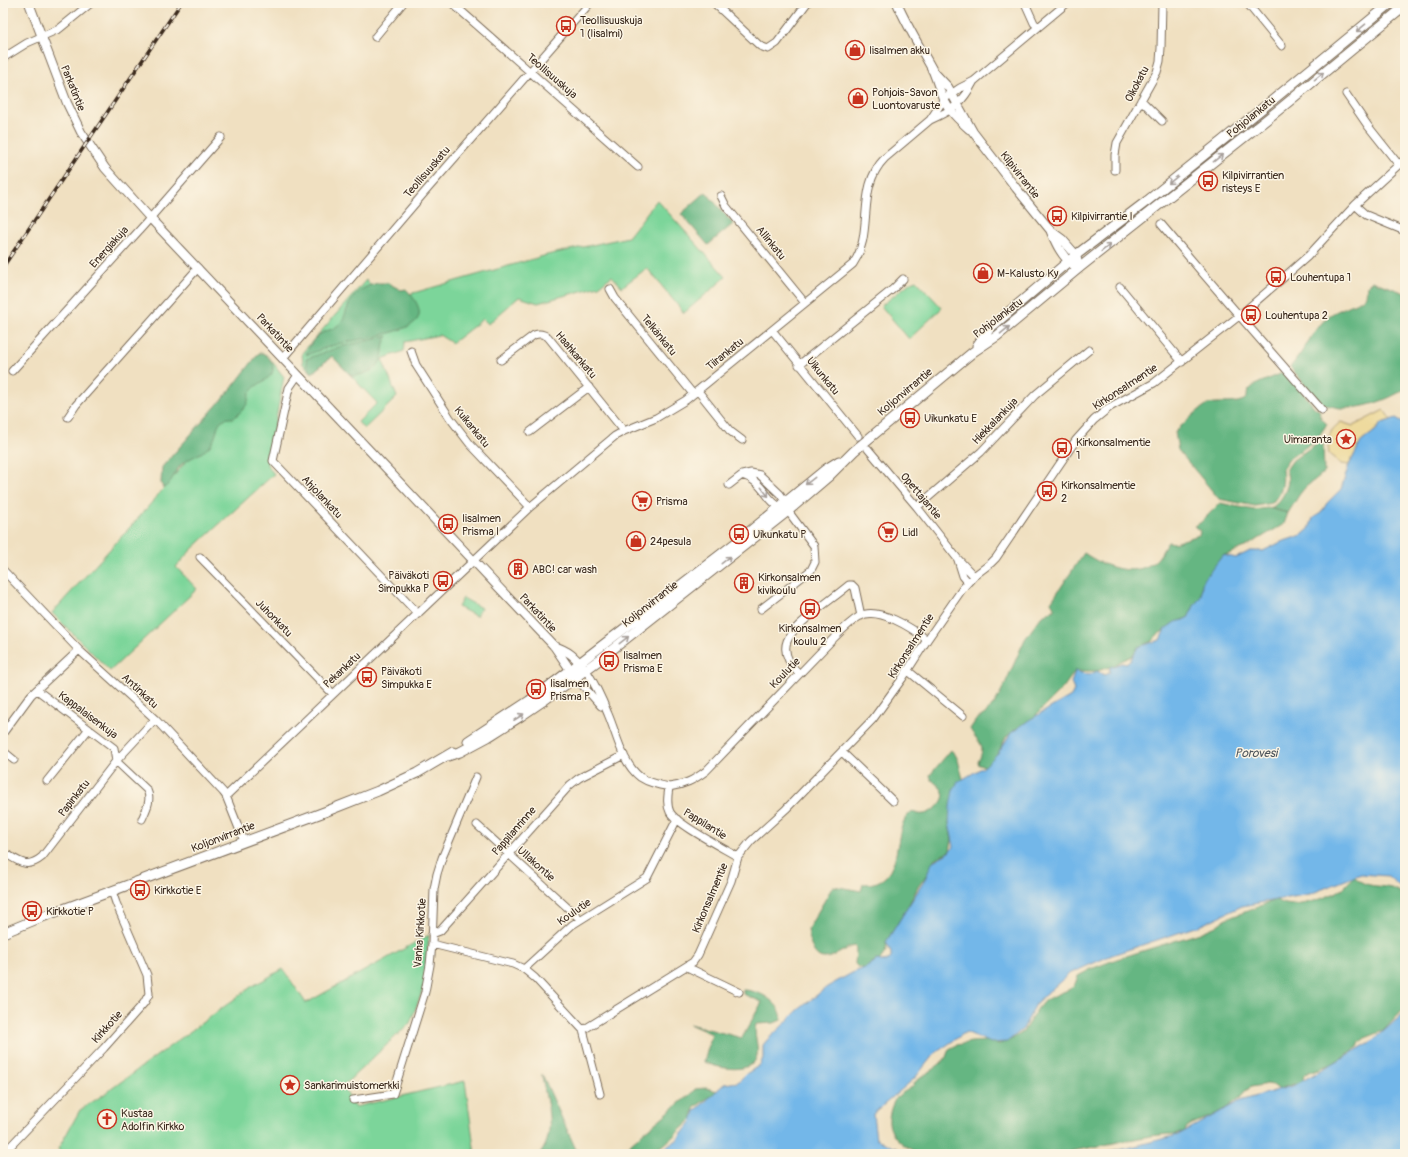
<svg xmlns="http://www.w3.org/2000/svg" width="1408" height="1157" font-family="Pangolin,sans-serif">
	<rect width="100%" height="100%" fill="#fcf5e5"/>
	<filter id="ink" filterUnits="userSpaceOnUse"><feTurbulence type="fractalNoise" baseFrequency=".025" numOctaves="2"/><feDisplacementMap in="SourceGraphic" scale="8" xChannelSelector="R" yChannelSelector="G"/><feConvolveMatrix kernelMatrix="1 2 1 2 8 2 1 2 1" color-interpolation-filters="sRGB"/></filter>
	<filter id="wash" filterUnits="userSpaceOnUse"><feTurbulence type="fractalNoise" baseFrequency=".012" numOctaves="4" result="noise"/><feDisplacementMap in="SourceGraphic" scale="16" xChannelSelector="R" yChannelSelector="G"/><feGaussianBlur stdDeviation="0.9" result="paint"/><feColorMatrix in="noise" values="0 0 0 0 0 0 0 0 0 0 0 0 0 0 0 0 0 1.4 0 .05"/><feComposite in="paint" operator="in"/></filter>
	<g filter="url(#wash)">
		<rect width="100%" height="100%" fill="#f0e0c1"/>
		<path fill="#7cd59a" stroke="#5c805c" d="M657 200 726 277 684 313 647 268 622 287 612 276 599 286 538 303 519 297 488 324 483 319 452 343 439 335 405 342 404 351 382 359 397 397 364 429 358 422 377 403 332 356 312 373 303 364 302 353 366 280 385 301 547 255 628 237Z
			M916 280 942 308 909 339 881 306 911 282Z
			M271 360 284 377 267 465 274 474 191 550 176 567 197 589 110 671 52 613 142 514Z
			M463 598 481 608 476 616 458 607Z
			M429 935 424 987 410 1023 343 1086 355 1107 465 1081 475 1154H62L58 1149 80 1110 103 1095 251 987 283 969 306 1003Z"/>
		<path fill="#65b682" stroke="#507050" d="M706 192 733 224 708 245 681 214Z
			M1372 281 1405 293V389C1388 400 1363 409 1342 408 1335 408 1327 404 1320 405L1298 376 1290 367C1305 351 1312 330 1329 316 1337 309 1364 302 1366 295 1367 292 1366 289 1367 286Z
			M378 283H388L401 290 406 289C412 295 423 309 418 318 412 333 353 340 338 344 327 347 316 352 306 355 309 347 313 337 322 333 327 330 333 330 338 325 343 321 345 315 347 309 353 293 362 287 378 283Z
			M388 336C382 343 384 349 382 357 379 370 364 375 352 376L332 356 312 373 307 365 306 359 339 347Z
			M259 353C264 353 267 355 270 359 281 378 260 380 252 390 248 394 249 397 248 401 247 407 238 414 234 418 213 417 220 431 212 443 204 455 190 456 180 466 174 473 171 485 163 488L161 483 162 467 232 388Z
			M1285 371 1293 380 1315 408 1319 410 1322 419 1327 424 1316 440 1290 458 1282 469C1284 485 1282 491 1272 503L1255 506 1219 499 1178 450 1175 432C1181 426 1203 405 1209 404 1221 401 1236 406 1247 398 1247 395 1247 391 1250 389 1256 382 1275 378 1285 371Z
			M1324 438 1323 444 1324 472C1318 478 1313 481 1307 486 1299 493 1294 504 1288 513L1270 508C1279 505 1287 491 1288 481 1288 477 1287 474 1286 470L1293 460Z
			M1220 503 1254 510 1268 508 1288 513 1284 524 1245 547C1237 549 1231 555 1223 555L1202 584 1201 596 1194 606 1188 618 1172 624 1165 630 1157 635 1152 641 1138 647 1132 656 1121 661 1113 666 1097 671H1075L1063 688 1031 720 1021 725 1006 737 998 753 985 766 979 765 978 762C987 743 979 745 970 729L976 720 985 714 995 703 1005 684 1025 639 1041 617 1054 610V607L1051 602 1084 553C1104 567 1138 580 1158 558 1162 553 1164 547 1168 542L1174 543 1199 535 1200 531 1194 526 1200 523Z
			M951 750 955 754 958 760 963 779 949 823 952 840 950 851 934 859 930 870 918 887 907 908 886 942C888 950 884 954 879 961L876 960 864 969 858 967 855 964 856 949 855 946C847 947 842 952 835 955 814 966 810 945 808 929L833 886 861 891 863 884C909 886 889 824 912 812 916 813 920 815 924 814 932 813 947 801 943 792 940 784 931 783 930 775Z
			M1355 877C1365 888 1379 885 1391 888 1396 889 1400 893 1405 895V1008L1383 1031 1365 1038 1360 1042 1358 1047 1332 1064 1309 1072 1304 1075 1303 1080 1300 1082 1278 1089 1273 1085 1267 1084 1251 1087 1244 1092 1241 1097 1228 1107 1212 1116 1192 1124 1187 1127 1184 1132 1174 1135 1169 1134 1150 1136 1067 1152H1049L1039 1154H920C917 1152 915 1152 912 1150 898 1142 885 1130 890 1113 891 1107 894 1100 898 1096 904 1091 912 1089 915 1082L940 1064 946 1057 949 1049 957 1045 971 1042 987 1041 999 1044 1009 1041 1023 1032 1038 1008 1045 1000 1070 989 1075 984 1078 976 1091 969 1117 959 1200 933 1216 926 1224 920 1273 901 1278 900C1290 912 1326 898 1339 891 1346 887 1348 881 1355 877Z
			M743 990C748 990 753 991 758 993 768 996 784 1009 781 1020L774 1023 756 1024C753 1034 759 1045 757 1055 754 1076 716 1068 704 1062L712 1034 689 1024 742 1038 762 1002 743 994Z
			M542 1074 578 1154H540C558 1130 545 1101 542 1074Z
			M706 1088 717 1091 694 1108 692 1119 665 1144 646 1154H625L631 1143 694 1091 695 1089Z"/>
		<path fill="#eeda9e" stroke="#94825e" d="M1384 410 1391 420 1382 423 1376 430 1361 442 1349 465 1341 464 1329 454C1327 439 1328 431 1341 422L1353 426Z"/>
		<path fill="#73b7e9" stroke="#577084" d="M1396 418 1405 423V891L1388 876 1361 874 1310 894 1242 906 1199 926 1112 955 1069 974 1037 1002 1023 1029 1007 1042 991 1043 966 1032 934 1054 915 1078 873 1114 876 1139 909 1154H656L677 1140 692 1121 695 1111 724 1084 738 1082 746 1074 760 1065 763 1058V1045L767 1040 780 1028 797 1011 827 987 852 973 867 967 877 960 886 962 891 958V953L886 942 924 881 933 861 948 853 954 847 949 823 950 806 953 790 958 782 985 766 998 753 1011 733 1029 720 1071 696 1074 690 1071 683 1075 671 1089 675 1097 671 1104 675 1109 673 1110 667 1122 663 1126 664 1130 661 1138 647 1160 640 1165 629 1175 622 1184 620 1188 618 1194 606 1201 596 1202 584 1205 578 1223 555 1236 558 1250 551H1263L1281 542 1302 535 1309 529 1313 518 1321 513 1327 503 1341 489 1349 465 1361 442 1376 430 1382 423Z
			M1405 1012V1154H1092L1112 1152 1178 1135 1240 1101 1295 1085 1374 1040Z"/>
	</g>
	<g filter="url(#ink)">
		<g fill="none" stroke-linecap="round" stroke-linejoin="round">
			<g stroke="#7a6a57" stroke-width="9">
				<path id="minor" d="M452 3 638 167
					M714 3 760 46 768 49 777 43 807 3
					M1025 3 1034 23 1038 27
					M1247 3 1282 46
					M375 37 403 3
					M3 58 27 43 59 29 91 3
					M974 81C962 104 953 110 930 120L944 99 960 88 974 81 1067 3
					M1346 94 1368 126 1399 165
					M1141 100 1162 121
					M1115 170V155L1117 143 1157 72 1160 61 1161 48 1162 3
					M721 196 726 206 805 303
					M1355 205 1366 215 1405 231
					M1161 224C1214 287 1268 349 1322 410
					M1120 287 1182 362
					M610 289 615 298 693 394
					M772 330 858 436
					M411 351 416 365 450 418 470 444 530 507
					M283 358 424 193 590 3
					M501 360 534 335C540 333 543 334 548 337L624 431
					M799 365 893 289 903 279
					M12 371 145 224 221 137
					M298 375 289 388 273 461 418 614
					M698 391 730 431 742 440
					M68 417 76 405 198 268
					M530 432 589 387
					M868 449 917 507 957 558 974 576
					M742 475C764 481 766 502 782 508
					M729 485 742 475 751 473 760 475 780 494 785 501 788 511 814 546 815 562 811 570 761 609
					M917 507 981 452 1035 395 1089 350
					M200 557 333 694
					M958 560 963 576 968 582
					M3 570 79 650 155 719 223 792 226 796 244 841
					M586 670C595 684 602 699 608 714 617 735 622 763 640 777 649 783 659 785 669 787 668 795 666 804 670 812 676 824 725 849 738 857
					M907 670 963 716
					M799 674C773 647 789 633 812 614 824 604 837 595 849 585H852L855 588 861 616
					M576 678 601 706
					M37 690 114 748 116 761 147 790C152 800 146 810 142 819
					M3 733 31 695 79 650
					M3 751 14 760
					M842 752 893 801
					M47 781 88 730
					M669 787C684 785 694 780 706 771L834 638C842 630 850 622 860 616 878 606 912 628 927 640
					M226 796 530 507 615 436 624 431 656 418 686 400 853 264C875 233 855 188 885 158L930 120
					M477 825 580 919
					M3 852C19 861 26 870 42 857L116 761 155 719
					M432 934 440 931 570 785 579 778 624 755
					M432 944 513 964 524 969 535 978 583 1030 693 962 698 955 731 881 738 857 751 841 786 809 873 719 902 679 927 640 963 588 974 576 991 563 996 558 1076 440 1094 420 1110 407 1154 383 1239 316 1283 278 1308 256 1355 205 1405 159
					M687 967 739 992
					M524 969 572 925 647 878 677 819
					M583 1030 600 1094
					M353 1100 393 1094 425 992 430 965 432 944 434 889 437 874 442 858 476 777
					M3 1154 104 1048 144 1003 149 994 147 975 116 903 112 891"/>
			</g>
			<g stroke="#7a6a57" stroke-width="10">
				<path id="tertiary" d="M29 3 67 103 81 132 105 168 150 218 554 646 573 674
					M897 3C907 26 920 47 932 69 936 78 939 89 943 98 949 111 959 120 969 129
					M932 70 948 87 973 132 1016 188 1051 231 1062 239 1076 255 1079 268
					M1051 232C1056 244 1062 257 1073 265
					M554 646C569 651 574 656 584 668"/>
			</g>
			<g stroke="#7a6a57" stroke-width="11">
				<path id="secondary" d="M977 346 990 328 1076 255 1147 201 1274 99 1391 3
					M468 741 529 701 560 678 738 541 826 469 839 461
					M448 756 460 752 488 737 521 716 543 701 599 660 788 511 829 476 854 451 973 352 997 336 1079 268 1281 108 1405 6
					M3 933 42 917 327 811 378 791 417 773 453 752"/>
			</g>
			<use href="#minor" stroke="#fff" stroke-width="7"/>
			<use href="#tertiary" stroke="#fff" stroke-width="8"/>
			<use href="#secondary" stroke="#fff" stroke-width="9"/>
			<g stroke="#3b2a1e" stroke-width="3.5">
				<path id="rail" d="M3 267 181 3"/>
			</g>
			<use href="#rail" stroke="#fcf5e5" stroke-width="2" stroke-dasharray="6" stroke-linecap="butt"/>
		</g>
		<defs><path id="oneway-shaft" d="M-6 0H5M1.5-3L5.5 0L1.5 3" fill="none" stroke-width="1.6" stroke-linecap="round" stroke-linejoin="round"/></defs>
		<g stroke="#a79f9a">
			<use href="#oneway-shaft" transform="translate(1361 28) rotate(140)"/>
			<use href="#oneway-shaft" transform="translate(1319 76) rotate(-39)"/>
			<use href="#oneway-shaft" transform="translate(1218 158) rotate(-39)"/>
			<use href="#oneway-shaft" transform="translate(1173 180) rotate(141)"/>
			<use href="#oneway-shaft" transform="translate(1106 248) rotate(-38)"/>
			<use href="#oneway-shaft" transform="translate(1005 330) rotate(-40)"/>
			<use href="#oneway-shaft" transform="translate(810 481) rotate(142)"/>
			<use href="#oneway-shaft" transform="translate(765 492) rotate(52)"/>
			<use href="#oneway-shaft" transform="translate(726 560) rotate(-38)"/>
			<use href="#oneway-shaft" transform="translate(624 640) rotate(-38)"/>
			<use href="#oneway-shaft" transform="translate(519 717) rotate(-33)"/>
		</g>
	</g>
	<defs>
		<g id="bus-ring" transform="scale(1)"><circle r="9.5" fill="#fcf5e5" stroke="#c8321e" stroke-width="1.5"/><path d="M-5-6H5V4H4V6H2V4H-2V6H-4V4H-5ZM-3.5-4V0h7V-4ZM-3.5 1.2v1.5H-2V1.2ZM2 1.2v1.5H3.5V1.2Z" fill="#c8321e"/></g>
		<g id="shop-ring" transform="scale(1)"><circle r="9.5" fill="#fcf5e5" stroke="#c8321e" stroke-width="1.5"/><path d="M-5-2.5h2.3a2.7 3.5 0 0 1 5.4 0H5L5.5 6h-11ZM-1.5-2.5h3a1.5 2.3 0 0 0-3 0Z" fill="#c8321e"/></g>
		<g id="sight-ring" transform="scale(1)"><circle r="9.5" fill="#fcf5e5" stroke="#c8321e" stroke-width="1.5"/><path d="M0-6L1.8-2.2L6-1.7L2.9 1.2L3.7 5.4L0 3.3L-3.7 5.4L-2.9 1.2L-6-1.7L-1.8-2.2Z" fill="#c8321e"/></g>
		<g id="supermarket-ring" transform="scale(1)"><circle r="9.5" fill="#fcf5e5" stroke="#c8321e" stroke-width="1.5"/><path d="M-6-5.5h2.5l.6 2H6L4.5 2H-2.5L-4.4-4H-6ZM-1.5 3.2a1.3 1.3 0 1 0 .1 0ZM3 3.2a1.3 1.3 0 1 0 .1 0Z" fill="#c8321e"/></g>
		<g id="building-ring" transform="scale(1)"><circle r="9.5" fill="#fcf5e5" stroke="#c8321e" stroke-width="1.5"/><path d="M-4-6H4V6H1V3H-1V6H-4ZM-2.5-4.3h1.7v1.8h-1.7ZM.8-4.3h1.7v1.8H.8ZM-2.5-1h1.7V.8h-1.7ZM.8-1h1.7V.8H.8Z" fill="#c8321e"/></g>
		<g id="church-ring" transform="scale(1)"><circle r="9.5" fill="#fcf5e5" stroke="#c8321e" stroke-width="1.5"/><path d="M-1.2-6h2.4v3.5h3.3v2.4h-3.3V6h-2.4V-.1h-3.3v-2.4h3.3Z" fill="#c8321e"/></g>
	</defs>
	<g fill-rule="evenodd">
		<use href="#bus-ring" x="566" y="26"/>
		<use href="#shop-ring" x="855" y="50"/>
		<use href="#shop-ring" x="858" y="98"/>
		<use href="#bus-ring" x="1208" y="181"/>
		<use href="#bus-ring" x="1057" y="216"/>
		<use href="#shop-ring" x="983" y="273"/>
		<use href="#bus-ring" x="1276" y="277"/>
		<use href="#bus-ring" x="1251" y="315"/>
		<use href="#bus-ring" x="910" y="418"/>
		<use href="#sight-ring" x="1346" y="439"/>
		<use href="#bus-ring" x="1062" y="448"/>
		<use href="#bus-ring" x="1047" y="491"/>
		<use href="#supermarket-ring" x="642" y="501"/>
		<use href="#bus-ring" x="448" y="524"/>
		<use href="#supermarket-ring" x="888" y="532"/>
		<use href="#bus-ring" x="739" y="534"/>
		<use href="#shop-ring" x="636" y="541"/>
		<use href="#building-ring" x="518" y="569"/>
		<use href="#bus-ring" x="443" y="581"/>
		<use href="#building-ring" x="744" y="583"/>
		<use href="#bus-ring" x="810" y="609"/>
		<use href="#bus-ring" x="609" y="661"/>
		<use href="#bus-ring" x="367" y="677"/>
		<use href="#bus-ring" x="536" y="689"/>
		<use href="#bus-ring" x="140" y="890"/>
		<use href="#bus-ring" x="32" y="911"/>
		<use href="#sight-ring" x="290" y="1085"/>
		<use href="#church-ring" x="107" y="1119"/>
	</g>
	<g text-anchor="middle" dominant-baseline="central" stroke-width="3" stroke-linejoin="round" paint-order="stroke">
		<g font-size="11" fill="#3b2a1e" stroke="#fcf5e5" text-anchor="start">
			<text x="580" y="20">Teollisuuskuja<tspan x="580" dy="13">1 (Iisalmi)</tspan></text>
			<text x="869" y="50">Iisalmen akku</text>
			<text x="872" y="92">Pohjois-Savon<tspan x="872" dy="13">Luontovaruste</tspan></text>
			<text x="1222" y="175">Kilpivirrantien<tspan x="1222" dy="13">risteys E</tspan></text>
			<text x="1071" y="216">Kilpivirrantie I</text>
			<text x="997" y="273">M-Kalusto Ky</text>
			<text x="1290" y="277">Louhentupa 1</text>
			<text x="1265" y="315">Louhentupa 2</text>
			<text x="924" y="418">Uikunkatu E</text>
			<text x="1332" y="439" text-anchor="end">Uimaranta</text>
			<text x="1076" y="442">Kirkonsalmentie<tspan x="1076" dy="13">1</tspan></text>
			<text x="1061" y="485">Kirkonsalmentie<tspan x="1061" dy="13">2</tspan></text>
			<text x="656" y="501">Prisma</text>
			<text x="462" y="518">Iisalmen<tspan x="462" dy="13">Prisma I</tspan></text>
			<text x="902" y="532">Lidl</text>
			<text x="753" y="534">Uikunkatu P</text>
			<text x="650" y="541">24pesula</text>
			<text x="532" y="569">ABC! car wash</text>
			<text x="429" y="575" text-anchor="end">Päiväkoti<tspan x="429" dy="13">Simpukka P</tspan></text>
			<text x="758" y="577">Kirkonsalmen<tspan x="758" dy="13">kivikoulu</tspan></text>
			<text x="810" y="628" text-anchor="middle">Kirkonsalmen<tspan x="810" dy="13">koulu 2</tspan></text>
			<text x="623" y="655">Iisalmen<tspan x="623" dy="13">Prisma E</tspan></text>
			<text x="381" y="671">Päiväkoti<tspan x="381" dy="13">Simpukka E</tspan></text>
			<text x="550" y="683">Iisalmen<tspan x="550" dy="13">Prisma P</tspan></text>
			<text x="154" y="890">Kirkkotie E</text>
			<text x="46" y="911">Kirkkotie P</text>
			<text x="304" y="1085">Sankarimuistomerkki</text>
			<text x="121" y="1113">Kustaa<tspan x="121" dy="13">Adolfin Kirkko</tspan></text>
		</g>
		<g font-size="11" fill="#3b2a1e" stroke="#fcf5e5">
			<text transform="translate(552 76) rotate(41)">Teollisuuskuja</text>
			<text transform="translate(1137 84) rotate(-62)">Oikokatu</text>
			<text transform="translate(73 88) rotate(68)">Parkatintie</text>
			<text transform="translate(1251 117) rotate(-39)">Pohjolankatu</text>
			<text transform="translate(427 172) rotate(-49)">Teollisuuskatu</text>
			<text transform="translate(1020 175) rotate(52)">Kilpivirrantie</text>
			<text transform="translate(771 243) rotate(51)">Allinkatu</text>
			<text transform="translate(109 247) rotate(-48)">Energiakuja</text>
			<text transform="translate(998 318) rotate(-37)">Pohjolankatu</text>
			<text transform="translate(275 333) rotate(47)">Parkatintie</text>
			<text transform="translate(659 335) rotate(51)">Telkänkatu</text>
			<text transform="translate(725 354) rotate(-39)">Tiirankatu</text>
			<text transform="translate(576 355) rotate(50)">Haahkankatu</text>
			<text transform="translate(823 376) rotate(51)">Uikunkatu</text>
			<text transform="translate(1125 387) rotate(-33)">Kirkonsalmentie</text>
			<text transform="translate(905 392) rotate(-40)">Koljonvirrantie</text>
			<text transform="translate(995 421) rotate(-46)">Hiekkalankuja</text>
			<text transform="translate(472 427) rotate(51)">Kuikankatu</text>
			<text transform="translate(921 496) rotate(50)">Opettajantie</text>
			<text transform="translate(322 497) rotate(47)">Ahjolankatu</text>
			<text transform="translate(650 604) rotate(-38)">Koljonvirrantie</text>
			<text transform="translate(538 613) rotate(47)">Parkatintie</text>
			<text transform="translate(274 618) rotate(46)">Juhonkatu</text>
			<text transform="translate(911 646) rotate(-57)">Kirkonsalmentie</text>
			<text transform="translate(342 670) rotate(-43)">Pekankatu</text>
			<text transform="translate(785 673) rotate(-46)">Koulutie</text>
			<text transform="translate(140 691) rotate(43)">Antinkatu</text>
			<text transform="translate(88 715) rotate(37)">Kappalaisenkuja</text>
			<text transform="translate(74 798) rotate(-52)">Papinkatu</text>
			<text transform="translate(705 824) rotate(32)">Pappilantie</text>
			<text transform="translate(514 831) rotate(-49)">Pappilanrinne</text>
			<text transform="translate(223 837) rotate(-21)">Koljonvirrantie</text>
			<text transform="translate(536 864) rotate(42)">Ullakontie</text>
			<text transform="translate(710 898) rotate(-67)">Kirkonsalmentie</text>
			<text transform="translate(574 912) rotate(-35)">Koulutie</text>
			<text transform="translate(420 933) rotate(-86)">Vanha Kirkkotie</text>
			<text transform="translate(107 1027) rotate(-48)">Kirkkotie</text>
		</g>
		<g font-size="12" font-style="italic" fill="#4c545b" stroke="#fcf5e5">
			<text x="1256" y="753">Porovesi</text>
		</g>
	</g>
	<rect width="1408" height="1157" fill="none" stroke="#fcf5e5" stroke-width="16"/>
</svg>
